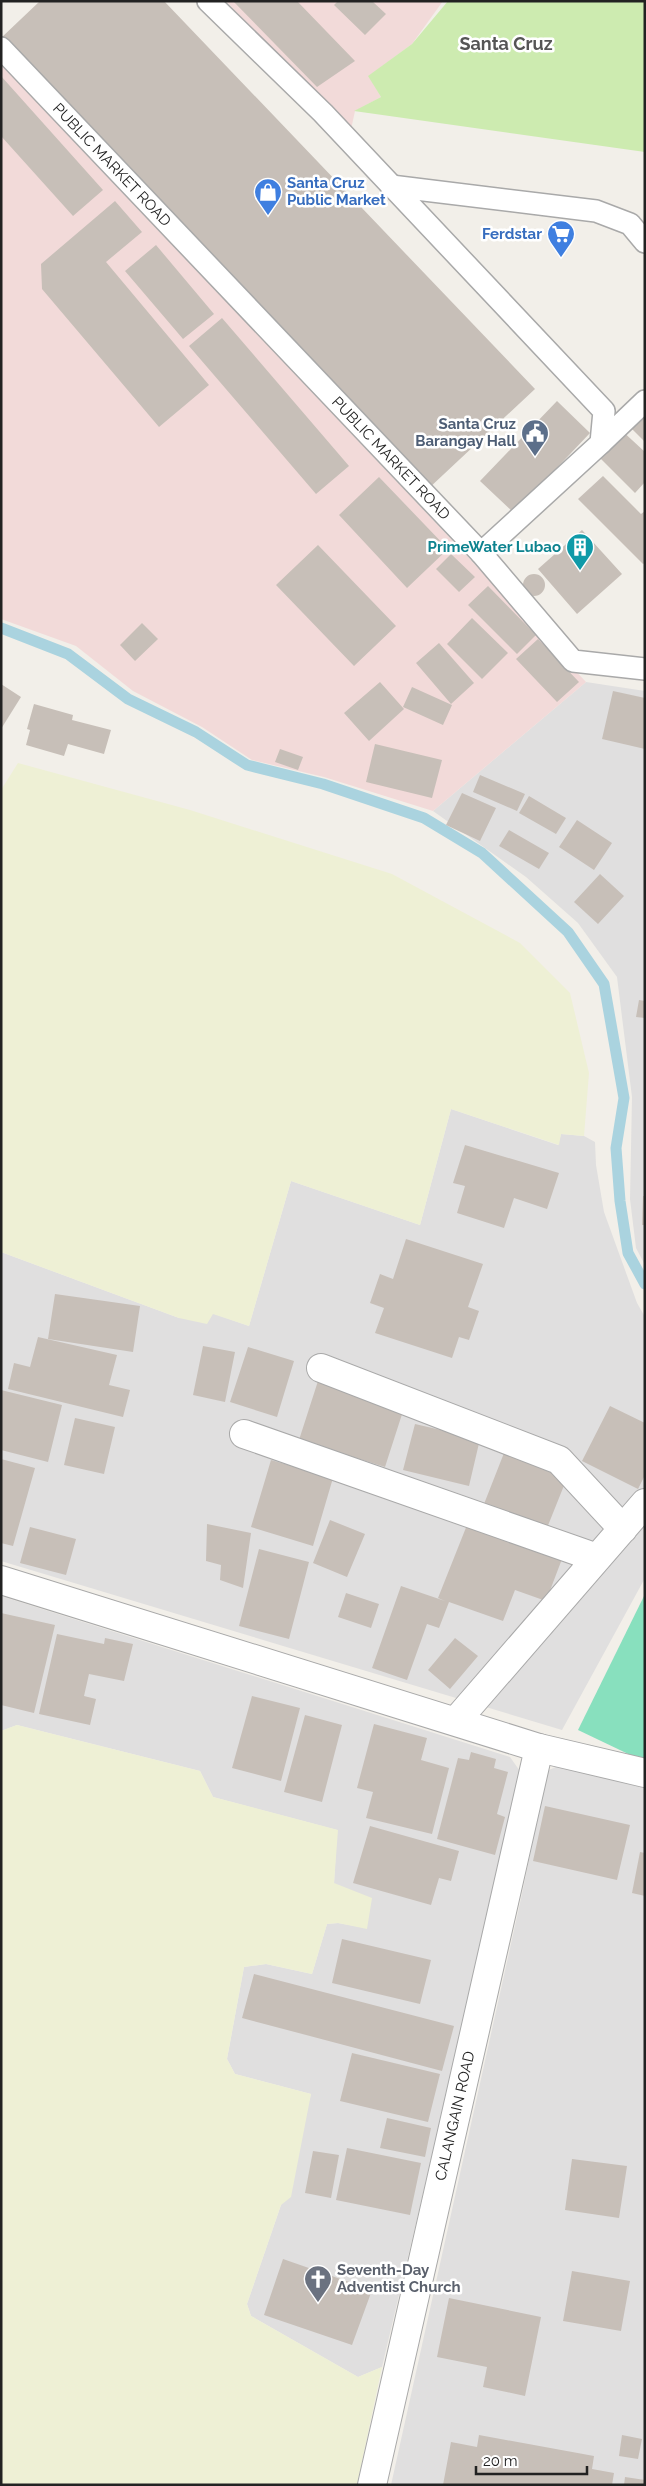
<svg xmlns="http://www.w3.org/2000/svg" width="646" height="2486" font-family="Raleway,sans-serif">
	<rect width="100%" height="100%" fill="#f2efe9"/>
	<path fill="#e0dfdf" d="M586 682 645 691V1265L636 1248 630 1199 632 1097 617 977 578 923 526 877 433 811Z
		M451 1109 558 1145 561 1134 584 1136 595 1142 596 1165 604 1212 637 1303 645 1317V1578L562 1730 1 1561V1252L179 1318 212 1313 249 1326 291 1181 420 1225Z
		M1 1596 510 1757 522 1774 382 2367 358 2377 251 2316 247 2304 281 2205 311 2094 235 2074 227 2059 244 1967 266 1964 312 1974 327 1924 338 1923 367 1928 334 1884 337 1830 213 1797 200 1771 17 1725 1 1731Z
		M562 1764 645 1786V2485H391L522 1894 547 1771Z"/>
	<path fill="#f2dad9" d="M226 1H443L412 44 369 76 381 97 355 111 350 134Z
		M1 62 586 682 433 811 324 777 252 760 202 727 133 691 76 646 1 619Z"/>
	<path fill="#eef0d5" d="M18 763 190 810 392 874 520 943 570 993 589 1073 584 1136 561 1134 559 1145 451 1109 420 1225 291 1181 249 1326 213 1314 207 1324 179 1318 1 1252V790Z
		M17 1725 200 1771 213 1797 338 1830 334 1883 372 1898 367 1929 338 1923 327 1924 312 1974 266 1964 244 1967 227 2059 235 2074 311 2094 291 2197 281 2205 247 2304 251 2316 358 2377 382 2367 357 2485H1V1731Z"/>
	<path fill="#cdebb0" d="M448 1H645V152L354 111 381 97 368 76 412 44Z"/>
	<path fill="#88e0be" d="M645 1594V1762L578 1730Z"/>
	<g fill="none" stroke-linecap="round" stroke-linejoin="round">
		<path stroke="#aad3df" stroke-width="11" d="M1 628 68 654 128 699 196 732 247 765 323 784 424 818 482 853 568 932 604 984 624 1098 616 1148 620 1201 628 1253 645 1284"/>
	</g>
	<path fill="#c7bfb8" d="M40 1H164L535 389 428 489 1 38Z
		M233 1H297L355 61 317 87Z
		M338 1H372L386 14 365 35 334 5Z
		M1 76 103 190 73 216 1 136Z
		M115 201 142 232 106 262 209 385 159 427 42 289 41 264Z
		M156 245 214 314 183 339 125 271Z
		M222 318 349 466 316 494 189 346Z
		M557 401 590 433 514 513 480 481Z
		M645 409V442L628 425Z
		M619 428 645 452V482L635 493 595 453Z
		M603 476 641 514 645 511V563L643 564 578 499Z
		M379 477 448 549 407 588 339 515Z
		M582 530 622 574 577 614 538 569Z
		M318 545 396 626 354 666 276 585Z
		M451 554 475 577 459 592 436 569Z
		M523 585a11 11 0 1 1 22 0a11 11 0 1 1-22 0Z
		M488 586 536 635 517 654 468 605Z
		M472 618 508 653 482 679 447 644Z
		M142 623 158 639 135 661 120 645Z
		M538 639 579 682 557 702 516 659Z
		M439 643 474 683 451 704 416 663Z
		M380 682 404 709 369 741 344 713Z
		M1 684 21 697 1 729Z
		M412 687 452 705 443 725 403 707Z
		M613 691 645 698V749L602 739Z
		M34 704 73 715 72 720 111 730 104 754 68 744 64 756 26 745 30 730 27 729Z
		M375 744 442 760 432 798 366 782Z
		M280 749 303 757 298 770 275 762Z
		M480 775 525 794 517 811 473 792Z
		M462 793 496 808 480 841 446 825Z
		M529 796 566 818 556 834 519 813Z
		M577 820 612 843 594 870 559 847Z
		M509 830 549 853 539 869 499 846Z
		M600 874 624 896 598 924 574 902Z
		M639 1000 645 1001V1018L636 1017Z
		M465 1145 559 1173 547 1209 514 1198 504 1228 457 1213 465 1186 453 1183Z
		M643 1196H645V1225H642Z
		M406 1239 483 1264 468 1307 479 1311 469 1340 459 1337 452 1358 375 1333 384 1308 370 1303 380 1274 393 1279Z
		M55 1294 140 1306 133 1352 48 1339Z
		M38 1337 117 1355 109 1385 130 1390 123 1417 8 1389 14 1363 30 1367Z
		M203 1346 235 1352 225 1402 193 1395Z
		M248 1347 294 1361 277 1417 230 1402Z
		M318 1381 404 1408 385 1467 299 1440Z
		M1 1390 62 1405 48 1462 1 1450Z
		M610 1406 645 1423V1475L638 1489 582 1461Z
		M75 1418 115 1427 104 1474 64 1465Z
		M415 1424 480 1439 469 1486 403 1470Z
		M504 1453 567 1478 547 1528 484 1504Z
		M1 1459 35 1468 13 1546 1 1543Z
		M271 1460 333 1478 313 1546 251 1527Z
		M330 1520 365 1534 347 1577 313 1563Z
		M207 1524 251 1533 243 1588 220 1580 221 1565 206 1561Z
		M467 1525 562 1559 546 1601 515 1590 503 1621 449 1602 439 1628 427 1624 407 1680 372 1668 401 1586 445 1601 438 1598Z
		M30 1527 76 1539 66 1575 20 1563Z
		M259 1549 309 1562 289 1639 239 1626Z
		M346 1593 379 1604 371 1628 338 1617Z
		M1 1613 55 1625 34 1713 1 1705Z
		M57 1634 104 1644 105 1638 133 1644 124 1681 89 1674 84 1696 96 1699 90 1725 39 1714Z
		M455 1638 478 1656 450 1689 428 1670Z
		M252 1696 300 1708 281 1781 232 1768Z
		M305 1715 342 1725 322 1802 284 1792Z
		M374 1724 427 1738 421 1760 449 1768 432 1834 366 1818 373 1792 357 1788Z
		M471 1752 496 1759 494 1768 508 1772 497 1814 505 1817 495 1855 437 1839 458 1758 469 1760Z
		M545 1806 630 1825 617 1880 533 1861Z
		M370 1826 459 1851 451 1881 439 1878 431 1905 353 1883Z
		M640 1852 645 1853V1896L632 1893Z
		M342 1939 431 1960 420 2004 332 1983Z
		M254 1974 454 2026 442 2071 242 2018Z
		M352 2053 440 2074 428 2122 340 2101Z
		M387 2118 431 2128 425 2157 380 2148Z
		M347 2148 421 2163 410 2215 336 2200Z
		M313 2151 339 2155 331 2198 305 2193Z
		M572 2159 627 2166 619 2218 565 2210Z
		M283 2259 372 2290 352 2345 264 2315Z
		M572 2271 630 2281 621 2331 563 2321Z
		M449 2298 541 2317 525 2396 483 2387 487 2367 437 2357Z
		M479 2435 594 2456 592 2469 614 2473 612 2485H443L451 2442 477 2447Z
		M622 2435 642 2439 638 2459 619 2456Z
		M625 2477 645 2480V2485H624Z"/>
	<g fill="none" stroke-linecap="round" stroke-linejoin="round">
		<g stroke="#a9a9a9" stroke-width="24">
			<g id="service">
				<path id="s1" d="M1 48 481 553 601 443 604 411 323 113 208 1"/>
				<path d="M391 186 596 211 630 224 645 242"/>
				<path d="M601 443 645 401"/>
				<path d="M481 553 573 661 645 669"/>
			</g>
		</g>
		<g stroke="#a9a9a9" stroke-width="30">
			<path id="minor" d="M321 1368 559 1460 623 1529
				M244 1434 597 1558
				M456 1721 645 1503
				M539 1748 645 1773"/>
		</g>
		<g stroke="#a9a9a9" stroke-width="30">
			<path id="tertiary" d="M1 1580 539 1748 372 2485"/>
		</g>
		<use href="#service" stroke="#fff" stroke-width="21"/>
		<use href="#minor" stroke="#fff" stroke-width="28"/>
		<use href="#tertiary" stroke="#fff" stroke-width="28"/>
	</g>
	<defs>
		<g id="shop-pin" transform="scale(1.4375)"><path d="M0 17L-7.5 6A9.5 9.5 0 1 1 7.5 6Z" fill="#3f7fe0" stroke="#fff"/><path d="M-5-2.5h2.3a2.7 3.5 0 0 1 5.4 0H5L5.5 6h-11ZM-1.5-2.5h3a1.5 2.3 0 0 0-3 0Z" fill="#fff"/></g>
		<g id="supermarket-pin" transform="scale(1.4375)"><path d="M0 17L-7.5 6A9.5 9.5 0 1 1 7.5 6Z" fill="#3f7fe0" stroke="#fff"/><path d="M-6-5.5h2.5l.6 2H6L4.5 2H-2.5L-4.4-4H-6ZM-1.5 3.2a1.3 1.3 0 1 0 .1 0ZM3 3.2a1.3 1.3 0 1 0 .1 0Z" fill="#fff"/></g>
		<g id="civic-pin" transform="scale(1.4375)"><path d="M0 17L-7.5 6A9.5 9.5 0 1 1 7.5 6Z" fill="#5c6f8a" stroke="#fff"/><path d="M-.6-6.5H3V-4.5H.6V-3L4-1V1h2V6H-6V1h2V-1L-.6-3ZM-1.2 2.5V6h2.4V2.5Z" fill="#fff"/></g>
		<g id="building-pin" transform="scale(1.4375)"><path d="M0 17L-7.5 6A9.5 9.5 0 1 1 7.5 6Z" fill="#0f9aa8" stroke="#fff"/><path d="M-4-6H4V6H1V3H-1V6H-4ZM-2.5-4.3h1.7v1.8h-1.7ZM.8-4.3h1.7v1.8H.8ZM-2.5-1h1.7V.8h-1.7ZM.8-1h1.7V.8H.8Z" fill="#fff"/></g>
		<g id="church-pin" transform="scale(1.4375)"><path d="M0 17L-7.5 6A9.5 9.5 0 1 1 7.5 6Z" fill="#6b7280" stroke="#fff"/><path d="M-1.2-6h2.4v3.5h3.3v2.4h-3.3V6h-2.4V-.1h-3.3v-2.4h3.3Z" fill="#fff"/></g>
	</defs>
	<g fill-rule="evenodd">
		<use href="#shop-pin" x="268" y="192"/>
		<use href="#supermarket-pin" x="561" y="234"/>
		<use href="#civic-pin" x="535" y="433"/>
		<use href="#building-pin" x="580" y="547"/>
		<use href="#church-pin" x="318" y="2279"/>
	</g>
	<g text-anchor="middle" dominant-baseline="central" stroke-width="5" stroke-linejoin="round" paint-order="stroke">
		<g font-size="15" fill="#222" stroke="#fff">
			<text stroke="none"><textPath href="#s1" startOffset="161">PUBLIC MARKET ROAD</textPath></text>
			<text stroke="none"><textPath href="#s1" startOffset="566">PUBLIC MARKET ROAD</textPath></text>
			<text transform="translate(455 2116) rotate(-77)">CALANGAIN ROAD</text>
		</g>
		<g font-size="15" font-weight="bold" fill="#366cbe" stroke="#fff" text-anchor="start">
			<text x="287" y="183">Santa Cruz<tspan x="287" dy="17">Public Market</tspan></text>
			<text x="542" y="234" text-anchor="end">Ferdstar</text>
		</g>
		<g font-size="15" font-weight="bold" fill="#4e5e75" stroke="#fff" text-anchor="end">
			<text x="516" y="424">Santa Cruz<tspan x="516" dy="17">Barangay Hall</tspan></text>
		</g>
		<g font-size="15" font-weight="bold" fill="#0d838f" stroke="#fff" text-anchor="end">
			<text x="561" y="547">PrimeWater Lubao</text>
		</g>
		<g font-size="15" font-weight="bold" fill="#5b616d" stroke="#fff" text-anchor="start">
			<text x="337" y="2270">Seventh-Day<tspan x="337" dy="17">Adventist Church</tspan></text>
		</g>
		<g font-size="18" font-weight="bold" fill="#555" stroke="#fff">
			<text x="506" y="43">Santa Cruz</text>
		</g>
	</g>
	<rect width="646" height="2486" fill="none" stroke="#222222" stroke-width="5"/>
	<path d="M476 2466v8h111v-8" fill="none" stroke="#222222" stroke-width="2.5"/>
	<text x="483" y="2466" font-size="15" fill="#222222" stroke="#ffffff" stroke-width="4" paint-order="stroke">20 m</text>
</svg>
